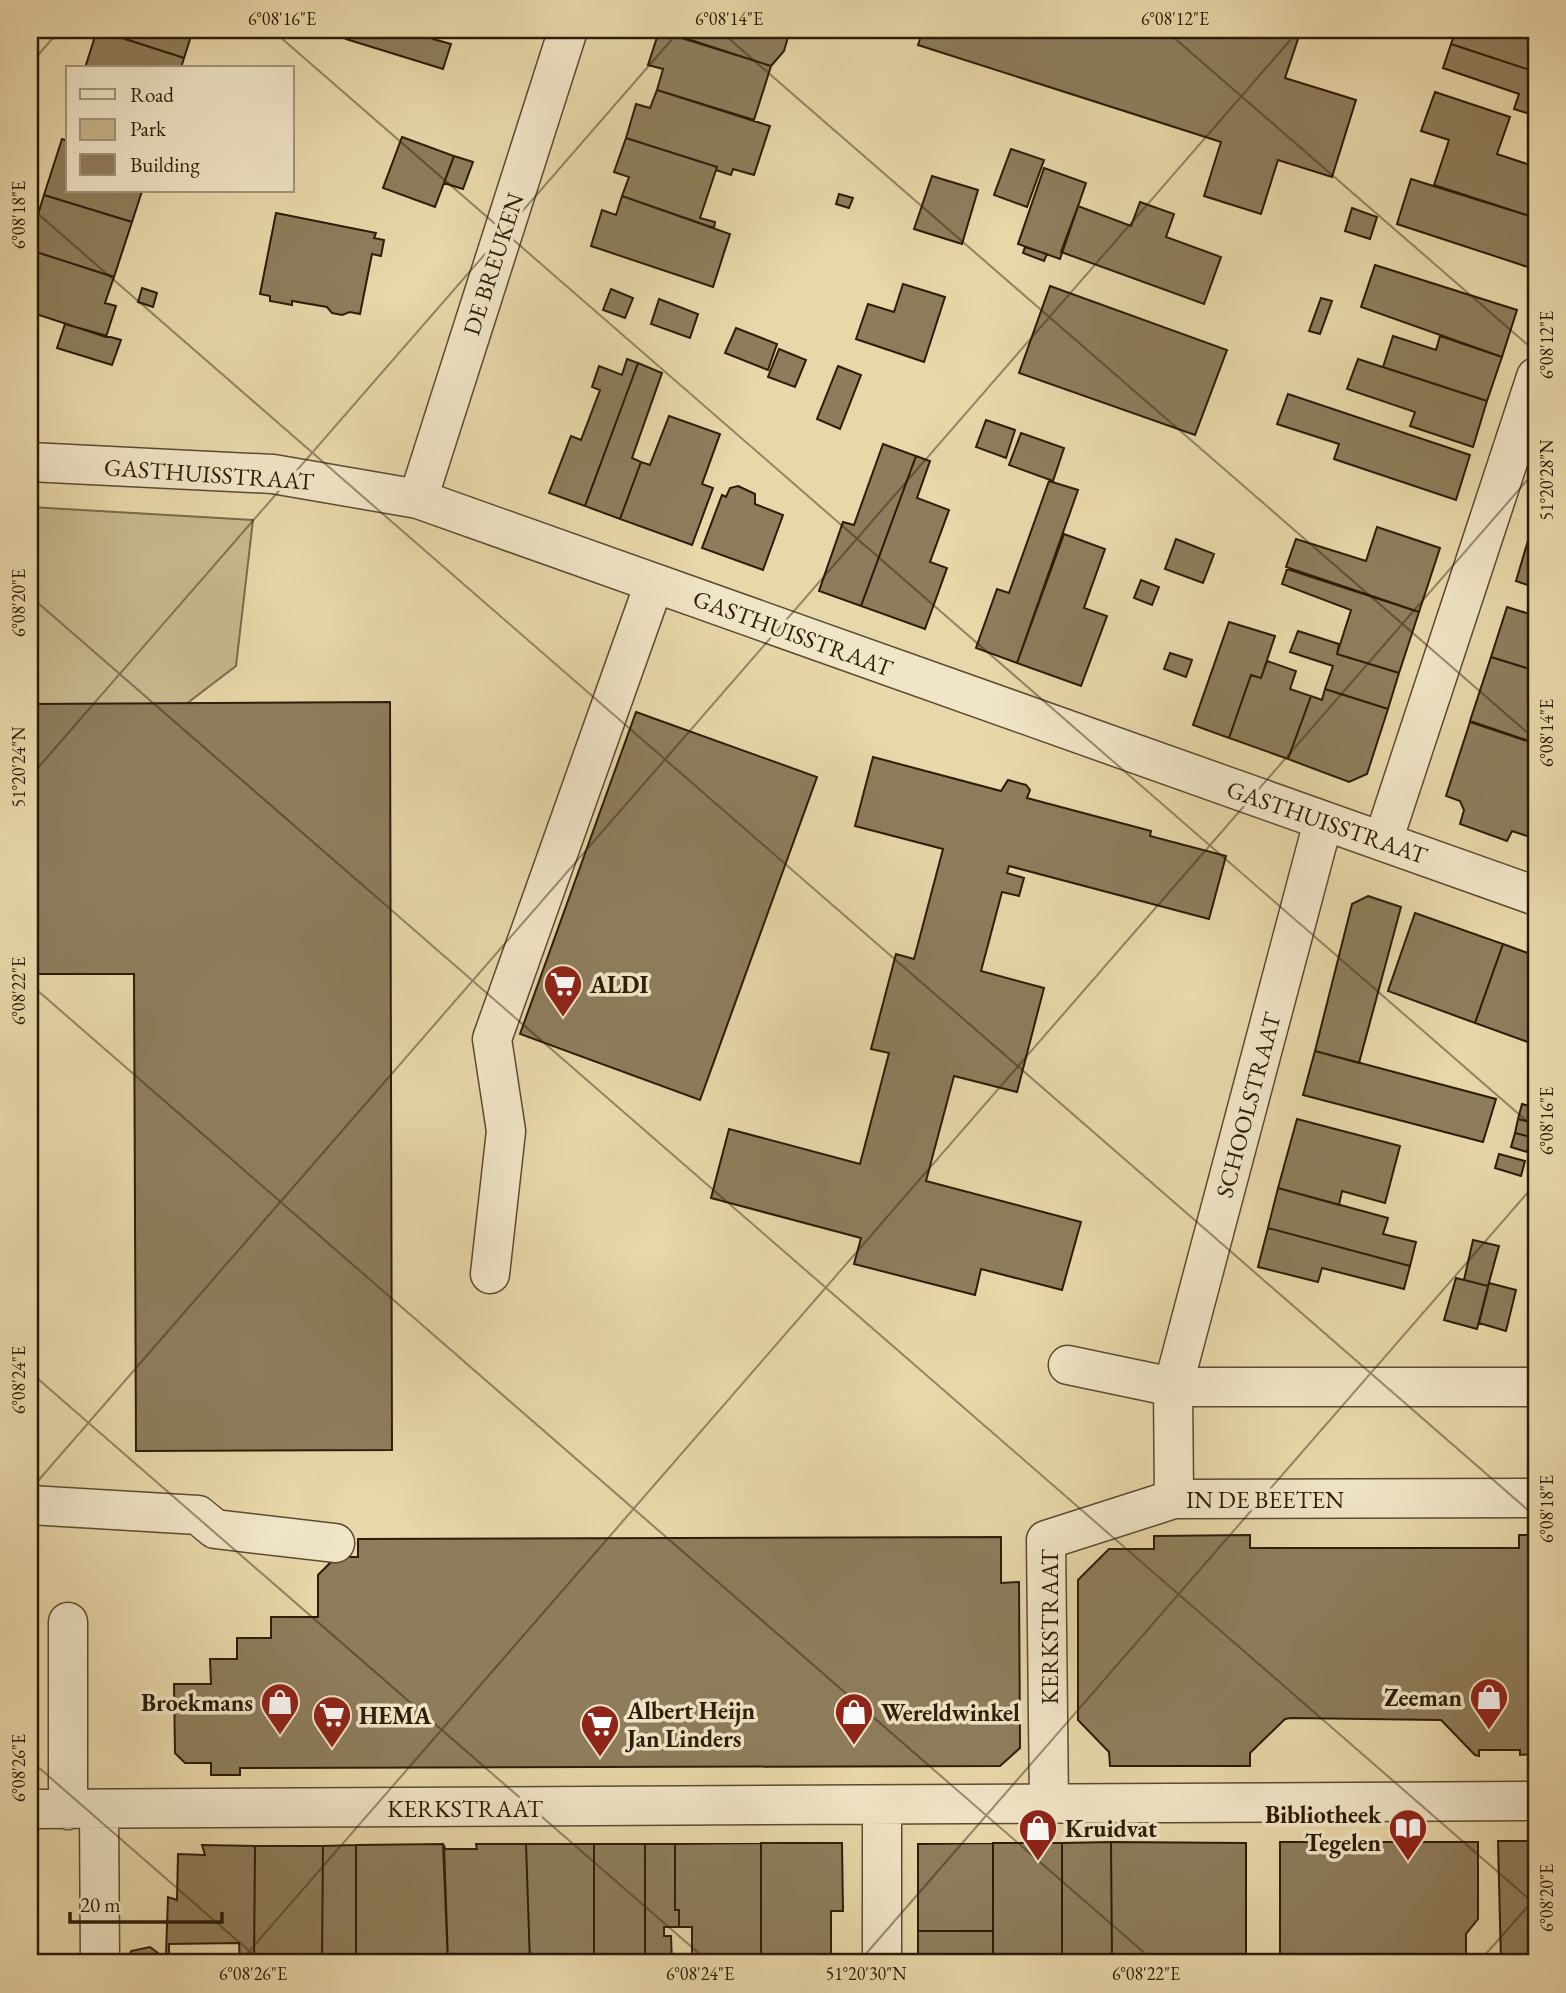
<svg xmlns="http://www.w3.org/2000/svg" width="1566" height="1993" font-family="'EB Garamond',serif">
	<rect width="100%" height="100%" fill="#e8d7a9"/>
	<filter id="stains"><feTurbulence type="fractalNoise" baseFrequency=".00286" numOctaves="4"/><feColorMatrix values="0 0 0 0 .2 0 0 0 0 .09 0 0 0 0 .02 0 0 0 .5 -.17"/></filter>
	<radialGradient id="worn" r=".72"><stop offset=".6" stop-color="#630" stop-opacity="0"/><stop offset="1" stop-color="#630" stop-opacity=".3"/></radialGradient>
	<path fill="#c8b78e" stroke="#7a6a4b" stroke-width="2" d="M30 507 253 520 236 666 30 823Z"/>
	<path fill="#8e7d5c" stroke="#2c1c08" stroke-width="2" d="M97 30 184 58 181 68H85Z
		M98 30H193L184 58Z
		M349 30H436L433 39 451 44 443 69 346 39Z
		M660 30H790L784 51 771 66Z
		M923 30H1133L1159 38 1161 30H1301L1285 78 1356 100 1332 177 1278 160 1261 214 1204 196 1221 142 918 45Z
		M1456 30H1536V72L1451 44Z
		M659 31 771 66 754 120 657 90 663 69 648 65Z
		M1451 44 1536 72V116L1514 109 1519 94 1443 68Z
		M657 90 770 126 754 175 733 169 731 175 716 170 717 167 626 138 636 104 650 108Z
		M1435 92 1510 117 1497 154 1536 167V218L1434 185 1449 140 1421 131Z
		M402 137 454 156 435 207 383 188Z
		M626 138 717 167 700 218 715 222 714 228 622 196 629 177 614 172Z
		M62 139 68 141V191H142L132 222 44 195Z
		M1011 149 1044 160 1027 207 994 195Z
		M454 156 473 162 463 189 444 183Z
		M1044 168 1086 183 1060 259 1018 244Z
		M932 176 978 190 962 244 914 229Z
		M1411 179 1536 218V253L1531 268 1397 224Z
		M839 194 853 198 849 208 836 204Z
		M44 195 132 222 114 277 30 250V240Z
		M622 196 730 234 713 287 591 246 602 210 616 215Z
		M1140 202 1174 214 1166 237 1221 257 1204 304 1061 252 1078 206 1131 226Z
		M1352 208 1377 217 1370 239 1345 231Z
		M276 213 376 233 374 238 384 240 381 256 372 254 360 314 350 312 342 315 332 313 327 307 292 301V305L270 301V296L260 294Z
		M1025 247 1047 254 1044 261 1023 253Z
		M30 250 114 277 105 303 116 306 106 337 30 312Z
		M1375 265 1517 310 1502 357 1361 307Z
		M903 284 945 297 924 362 856 339 868 304 894 312Z
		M1050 286 1227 350 1195 435 1019 373Z
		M142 288 157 293 153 307 138 302Z
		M611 289 633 298 625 318 603 310Z
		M1321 298 1332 301 1320 334 1309 331Z
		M659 299 698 314 690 338 651 324Z
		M65 324 121 340 112 365 57 348Z
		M736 328 777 344 768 370 725 353Z
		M1393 336 1436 350 1440 336 1502 357 1487 401 1383 367Z
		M779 349 806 360 795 387 768 377Z
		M627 359 638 363 585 506 549 493 571 436 581 440 600 390 592 387 599 366 622 375Z
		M1358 359 1487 401 1473 447 1410 426 1415 412 1347 389Z
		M638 363 662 373 632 458 641 462 620 519 585 506Z
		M838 366 861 375 840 429 817 419Z
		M1288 394 1470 455 1456 500 1334 459 1339 444 1277 424Z
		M669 416 720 434 702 484 713 488 692 545 620 519 641 462 650 465Z
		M986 420 1015 430 1006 458 976 447Z
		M1021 433 1064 448 1053 481 1009 465Z
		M883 444 916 456 861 606 819 591 843 522 854 525Z
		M916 456 930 461 917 498 949 510 930 562 947 568 925 629 861 606Z
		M1049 481 1078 490 1017 663 976 648 997 589 1009 593Z
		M738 486 755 494V504L783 515 763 570 702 548 722 495 726 497 730 488Z
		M1536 516V547L1527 544Z
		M1377 527 1440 548 1419 612 1286 567 1296 539 1366 561Z
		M1064 534 1105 549 1084 608 1107 616 1081 686 1017 663Z
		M1176 539 1214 554 1203 583 1165 569Z
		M1527 544 1536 547V588L1516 581Z
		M1287 569 1419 612 1399 673 1337 654 1351 610 1282 584Z
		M1141 580 1159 587 1152 605 1134 598Z
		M1507 607 1536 616V671L1491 657Z
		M1229 622 1275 636 1261 678 1251 675 1229 738 1193 725Z
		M1298 631 1339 644 1337 654 1399 673 1388 709 1325 689 1333 666 1290 652Z
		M1170 653 1192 660 1186 677 1164 669Z
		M1491 657 1536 671V730L1532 742 1470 721Z
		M1267 661 1296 671 1290 689 1311 696 1288 759 1229 738 1251 675 1261 678Z
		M1325 689 1388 709 1367 774 1349 782 1288 759 1311 696 1322 700Z
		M390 702 392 1450 136 1451 134 974H30V704Z
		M636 712 817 777 700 1100 520 1034Z
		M1470 722 1536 744V851L1529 848 1533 838 1512 831 1507 841 1460 824 1464 810 1460 801 1446 796Z
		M873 757 1001 791 1008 780 1026 785 1030 790 1027 798 1151 831 1150 836 1226 856 1209 919 1009 866 1007 873 1024 878 1019 896 1002 892 981 971 1044 988 1017 1092 954 1076 926 1181 1081 1222 1062 1290 981 1269 975 1295 854 1264 861 1238 711 1198 729 1129 860 1164 889 1053 871 1049 896 954 914 959 943 849 855 826Z
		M1368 896 1401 907 1359 1063 1315 1051 1352 904Z
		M1415 913 1503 944 1475 1023 1388 991Z
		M1503 944 1536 956V1045L1475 1023Z
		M1315 1051 1496 1099 1483 1142 1303 1095Z
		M1522 1104 1536 1108 1534 1123 1518 1119Z
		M1297 1119 1400 1146 1385 1203 1342 1191 1339 1205 1278 1188Z
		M1518 1119 1534 1123 1531 1137 1515 1133Z
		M1515 1133 1531 1137 1527 1152 1511 1147Z
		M1499 1154 1525 1161 1521 1176 1495 1168Z
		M1278 1188 1388 1218 1383 1234 1416 1242 1410 1266 1268 1228Z
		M1268 1228 1410 1266 1404 1289 1322 1268 1318 1282 1258 1267Z
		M1473 1240 1499 1246 1488 1286 1464 1280Z
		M1456 1278 1488 1286 1477 1329 1444 1320Z
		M1489 1283 1516 1290 1506 1331 1479 1323Z
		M1250 1535V1548H1519V1535H1536V1759L1532 1754 1520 1755V1750H1479V1756L1475 1755 1441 1720 1291 1718 1285 1719 1250 1753V1766H1110L1109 1752 1078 1720V1580L1109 1549H1154V1536Z
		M1001 1537V1583L1019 1582 1020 1748 1000 1766 240 1768V1775H211V1763H185L175 1753 174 1684H211L210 1659H237V1638H271V1617H318V1575L336 1557H358V1539Z
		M1498 1841H1536V1961L1501 1962Z
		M1111 1842 1246 1843V1963H1112Z
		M1111 1842 1112 1963H1062V1843Z
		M1280 1842H1478V1919L1466 1934V1963H1280Z
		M761 1843V1963H692V1927H679V1910H675V1844Z
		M761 1843H842L843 1911H831V1963H761Z
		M993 1843V1931H918V1844Z
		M993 1843H1062V1963H993Z
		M476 1844H526L530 1963H448L444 1845 445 1849H477Z
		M526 1844H594V1963H530Z
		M594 1844H645V1963H594Z
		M645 1844H675V1910H679V1927H664V1936H671L672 1963H645Z
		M202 1845 255 1846 254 1963H240L239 1943 169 1944V1955L166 1954 168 1897 177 1900 178 1854 205 1855Z
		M356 1845V1963H322L323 1846Z
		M356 1845 443 1844 448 1963H356Z
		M255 1846H323L322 1963H254Z
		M918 1931H993V1963H918Z
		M150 1947 158 1953 159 1963H128L131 1951Z"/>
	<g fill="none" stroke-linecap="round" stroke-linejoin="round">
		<g stroke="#5b4b30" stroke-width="41">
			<path id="minor" d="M30 462 273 474 418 499 1536 896
				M418 499 568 30
				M1383 841 1536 377
				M490 1274 506 1131 492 1039 654 584
				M1068 1365 1173 1387 1323 822
				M1536 1387H1173L1174 1499 1536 1498
				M30 1505 198 1515 215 1529 335 1543
				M68 1622V1810
				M1049 1804 1046 1540 1174 1499
				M882 1806V1963
				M30 1809 1536 1801
				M99 1810 100 1963"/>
		</g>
		<use href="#minor" stroke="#f0e5c7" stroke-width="38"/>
	</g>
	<path fill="none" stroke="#2c1c08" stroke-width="2" stroke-opacity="0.45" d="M272 30 1536 1129M719 30 1536 740M1165 30 1536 352M30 64 60 30M30 207 1536 1517M30 596 1536 1905M30 777 680 30M30 984 1156 1963M30 1372 710 1963M30 1490 1299 30M30 1760 263 1963M239 1963 1536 470M858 1963 1536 1183M1478 1963 1536 1897"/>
	<defs>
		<g id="supermarket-pin" transform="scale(2.0125)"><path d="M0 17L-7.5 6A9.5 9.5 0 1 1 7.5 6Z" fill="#8f2418" stroke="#f0e5c7"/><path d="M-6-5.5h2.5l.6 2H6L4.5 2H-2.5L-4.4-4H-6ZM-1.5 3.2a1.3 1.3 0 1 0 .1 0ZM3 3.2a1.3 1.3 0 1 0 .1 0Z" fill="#fff"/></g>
		<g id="shop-pin" transform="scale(2.0125)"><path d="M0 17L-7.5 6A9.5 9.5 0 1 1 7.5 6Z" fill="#8f2418" stroke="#f0e5c7"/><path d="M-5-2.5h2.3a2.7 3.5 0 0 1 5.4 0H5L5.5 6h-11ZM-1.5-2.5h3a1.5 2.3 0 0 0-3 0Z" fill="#fff"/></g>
		<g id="library-pin" transform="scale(2.0125)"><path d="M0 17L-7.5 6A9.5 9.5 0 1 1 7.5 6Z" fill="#8f2418" stroke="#f0e5c7"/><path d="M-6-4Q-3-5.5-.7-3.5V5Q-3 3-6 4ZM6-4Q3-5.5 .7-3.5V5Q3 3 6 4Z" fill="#fff"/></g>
	</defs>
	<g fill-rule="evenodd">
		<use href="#supermarket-pin" x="563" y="984"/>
		<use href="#shop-pin" x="1489" y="1697"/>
		<use href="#shop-pin" x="280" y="1702"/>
		<use href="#shop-pin" x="854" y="1712"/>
		<use href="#supermarket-pin" x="332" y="1715"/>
		<use href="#supermarket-pin" x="600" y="1724"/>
		<use href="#shop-pin" x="1038" y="1828"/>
		<use href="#library-pin" x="1408" y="1828"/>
	</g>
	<g text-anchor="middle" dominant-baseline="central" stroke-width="7" stroke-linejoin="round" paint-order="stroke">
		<g font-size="24" fill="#2c1c08" stroke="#f0e5c7">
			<text transform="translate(493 264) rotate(-72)">DE BREUKEN</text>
			<text transform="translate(209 474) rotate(4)">GASTHUISSTRAAT</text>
			<text transform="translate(793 633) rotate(20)">GASTHUISSTRAAT</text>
			<text transform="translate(1327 822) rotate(19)">GASTHUISSTRAAT</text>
			<text transform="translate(1248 1105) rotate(-75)">SCHOOLSTRAAT</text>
			<text x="1265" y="1499">IN DE BEETEN</text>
			<text transform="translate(1049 1627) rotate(-90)">KERKSTRAAT</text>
			<text x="465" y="1808">KERKSTRAAT</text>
		</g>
		<g font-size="24" font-weight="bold" fill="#2c1c08" stroke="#f0e5c7" text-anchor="start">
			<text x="590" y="984">ALDI</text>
			<text x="1462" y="1697" text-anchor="end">Zeeman</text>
			<text x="253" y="1702" text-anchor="end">Broekmans</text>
			<text x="627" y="1710">Albert Heijn<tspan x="627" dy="28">Jan Linders</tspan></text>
			<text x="881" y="1712">Wereldwinkel</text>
			<text x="359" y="1715">HEMA</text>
			<text x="1381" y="1814" text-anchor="end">Bibliotheek<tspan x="1381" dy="28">Tegelen</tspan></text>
			<text x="1065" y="1828">Kruidvat</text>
		</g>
	</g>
	<rect width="1566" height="1993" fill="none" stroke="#e8d7a9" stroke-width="77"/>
	<rect x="66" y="66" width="228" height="126" fill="#f0e5c7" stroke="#a2957b" stroke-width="2"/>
	<rect x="80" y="89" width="35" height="10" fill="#f0e5c7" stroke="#a2957b" stroke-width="2"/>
	<text x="130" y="102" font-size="21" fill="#2c1c08">Road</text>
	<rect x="80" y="119" width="35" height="21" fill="#c8b78e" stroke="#a2957b" stroke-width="2"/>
	<text x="130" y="136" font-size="21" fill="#2c1c08">Park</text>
	<rect x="80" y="154" width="35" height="21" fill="#8e7d5c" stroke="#a2957b" stroke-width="2"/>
	<text x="130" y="172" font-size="21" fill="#2c1c08">Building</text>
	<path d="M70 1912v10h152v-10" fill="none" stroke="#2c1c08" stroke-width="3.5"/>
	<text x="80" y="1912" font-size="21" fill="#2c1c08" stroke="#f0e5c7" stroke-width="5" paint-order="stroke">20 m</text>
	<rect x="38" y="38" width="1490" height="1916" fill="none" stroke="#2c1c08" stroke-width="2.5"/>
	<g font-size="18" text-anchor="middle" fill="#2c1c08">
		<text x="282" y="25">6°08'16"E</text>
		<text x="729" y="25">6°08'14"E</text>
		<text x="1175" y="25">6°08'12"E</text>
		<text transform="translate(19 215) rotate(-90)" y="6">6°08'18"E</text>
		<text transform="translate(1547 345) rotate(-90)" y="6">6°08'12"E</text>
		<text transform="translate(1547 480) rotate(-90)" y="6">51°20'28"N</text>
		<text transform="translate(19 603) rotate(-90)" y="6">6°08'20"E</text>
		<text transform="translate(1547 733) rotate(-90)" y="6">6°08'14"E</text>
		<text transform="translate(19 767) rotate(-90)" y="6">51°20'24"N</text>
		<text transform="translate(19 991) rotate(-90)" y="6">6°08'22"E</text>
		<text transform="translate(1547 1121) rotate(-90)" y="6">6°08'16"E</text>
		<text transform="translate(19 1380) rotate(-90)" y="6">6°08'24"E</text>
		<text transform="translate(1547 1509) rotate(-90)" y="6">6°08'18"E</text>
		<text transform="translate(19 1768) rotate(-90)" y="6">6°08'26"E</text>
		<text transform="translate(1547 1898) rotate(-90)" y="6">6°08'20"E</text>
		<text x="253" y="1980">6°08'26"E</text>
		<text x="700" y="1980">6°08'24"E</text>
		<text x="866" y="1980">51°20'30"N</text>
		<text x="1146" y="1980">6°08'22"E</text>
	</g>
	<rect width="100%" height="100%" filter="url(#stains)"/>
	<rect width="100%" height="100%" fill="url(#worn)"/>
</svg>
